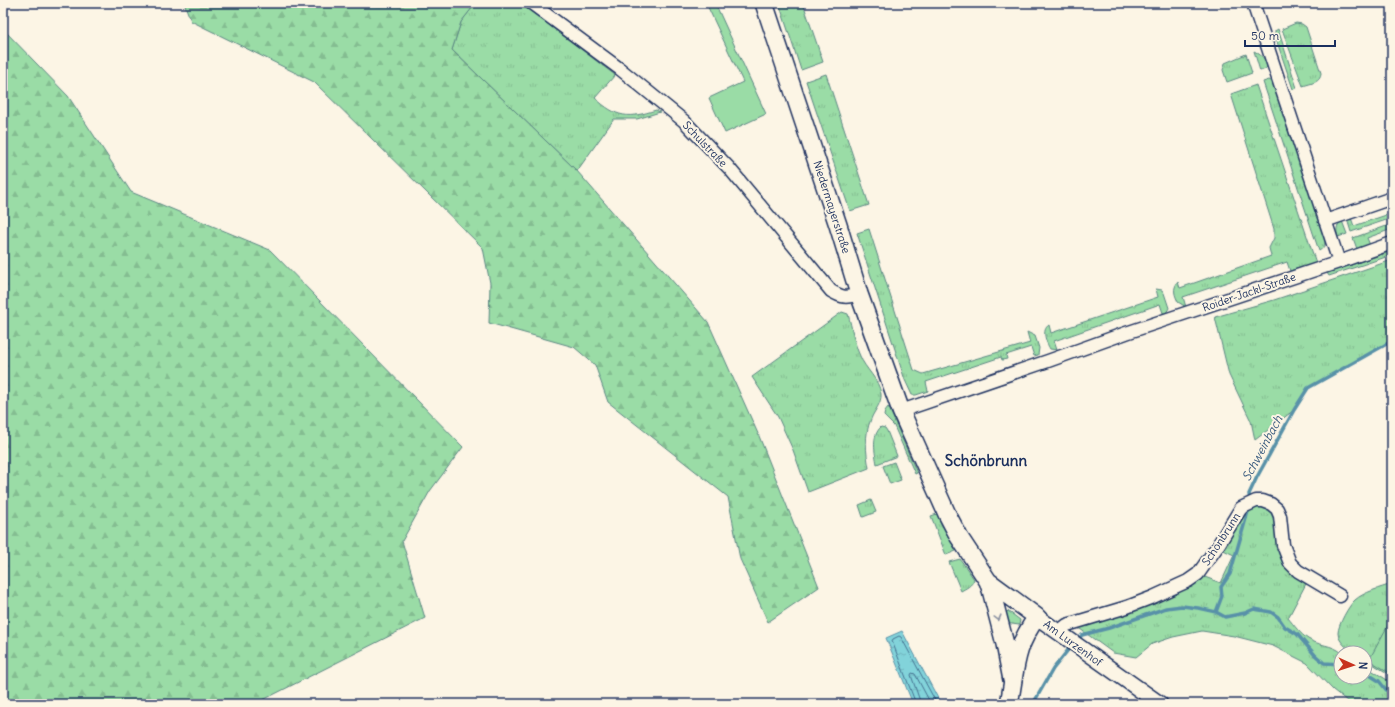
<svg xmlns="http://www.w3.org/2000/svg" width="1395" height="707" font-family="Delius,sans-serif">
	<defs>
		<pattern id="grass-tufts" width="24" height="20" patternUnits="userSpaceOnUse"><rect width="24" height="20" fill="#9adca6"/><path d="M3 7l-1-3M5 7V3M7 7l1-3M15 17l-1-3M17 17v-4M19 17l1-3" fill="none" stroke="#84bd91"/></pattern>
		<pattern id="forest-firs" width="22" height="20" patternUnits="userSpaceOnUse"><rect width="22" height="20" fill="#9adca6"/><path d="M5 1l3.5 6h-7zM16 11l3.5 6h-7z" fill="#84bd91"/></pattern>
		<pattern id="water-ripples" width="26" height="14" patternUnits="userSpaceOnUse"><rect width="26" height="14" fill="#82d3da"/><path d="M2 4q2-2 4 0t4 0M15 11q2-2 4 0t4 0" fill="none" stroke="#70b5be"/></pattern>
	</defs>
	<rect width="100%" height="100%" fill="#fcf5e5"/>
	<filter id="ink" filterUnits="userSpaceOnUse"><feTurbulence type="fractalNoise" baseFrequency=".025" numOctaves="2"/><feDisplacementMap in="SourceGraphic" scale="8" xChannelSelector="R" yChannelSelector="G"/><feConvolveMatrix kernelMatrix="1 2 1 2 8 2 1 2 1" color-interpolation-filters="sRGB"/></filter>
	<g filter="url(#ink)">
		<path fill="url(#grass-tufts)" stroke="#5a8682" d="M476 3H520L615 75 595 98C617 118 628 119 656 110L660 112 637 119H614L577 171 452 50 461 22Z
			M779 3H803L823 62 801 70Z
			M1296 23 1302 24 1306 27 1321 73C1321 83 1311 83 1303 86L1282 29Z
			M1278 29 1297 88 1293 89 1275 36V31Z
			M1254 51C1262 55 1276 67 1260 71Z
			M1246 54 1252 73 1227 82 1223 70 1225 63Z
			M826 74 869 205 850 211 806 81Z
			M1269 80 1273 82 1325 236C1326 243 1325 247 1319 251L1263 82Z
			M1256 85 1316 263 1290 271 1287 262 1183 297 1186 307 1178 302C1175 295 1172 289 1178 282L1180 288 1271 256 1269 248 1274 238V229L1231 94Z
			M1392 213V218L1351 232 1347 219 1351 218 1354 226Z
			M1342 221 1347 234 1338 237C1336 231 1336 225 1342 221Z
			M1392 224V229L1367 238 1370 245 1357 249 1353 238Z
			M869 229 914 370 923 374 1030 343 1027 332 1035 336 1039 348 1038 355 1034 356 1031 347 1006 355 1007 359 1002 360 1001 357 926 382 928 391 916 395H912L905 380 857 233Z
			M1392 251V255L1329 276 1327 273Z
			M1392 260V341L1308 388 1294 410 1255 440 1251 421 1229 375 1215 317 1274 300Z
			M1156 289 1162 290 1164 293 1169 308 1166 313H1163L1160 304 1054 341 1057 350 1050 349C1046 342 1041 330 1049 325L1051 333 1158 297Z
			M842 312 848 314C852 328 854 343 860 356 865 369 879 379 881 394 882 403 874 411 871 419 864 435 866 452 869 468L808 492 793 450 778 417 752 377Z
			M888 407 889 408 917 473 915 474 894 426 884 416 885 411Z
			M881 427 885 428 887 431 897 456 877 464C875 453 871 436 881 427Z
			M894 462 901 480 890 484 883 466Z
			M871 500 876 512 863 517 859 505Z
			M1271 504 1283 545 1309 578 1288 618C1294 625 1300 634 1308 639 1319 646 1332 644 1342 653H1341V677H1365V666L1392 683V704H1351L1333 690 1307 663 1273 646 1234 636 1202 631 1173 637 1152 644 1136 657 1113 653 1080 629 1067 625 1202 576 1221 583 1234 555 1217 547 1241 508Z
			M937 514 956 551 946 555 931 516Z
			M960 559 974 579C972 586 966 588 961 591L949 562Z
			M1392 584V676L1365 659V653C1362 653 1358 654 1356 653 1348 650 1338 641 1338 633 1338 625 1349 605 1355 600 1364 592 1380 588 1392 584Z
			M1008 611 1020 620 1019 625 1005 623V614Z"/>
		<path fill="url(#forest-firs)" stroke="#5a8682" d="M184 3H476L461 22 452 50 577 171 708 322 759 436 819 587 768 622 740 559 728 497 608 402 595 365 574 347 489 323 490 283 483 248 314 82 191 21Z
			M3 29 68 96 131 192 270 250 463 447 430 491 402 541 425 618 255 704H3Z"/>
		<path fill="#9adca6" stroke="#5a8682" d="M706 3H715L766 114 725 133 709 98 743 82Z
			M1392 618V674L1369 660Z"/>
		<path fill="url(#water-ripples)" stroke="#5991a8" d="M902 631 941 704H913L886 638Z"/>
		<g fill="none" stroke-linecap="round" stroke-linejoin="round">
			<path stroke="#447190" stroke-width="1" d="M916 704 892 641 893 639 899 636 901 637 937 704
				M921 704 911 675 912 673 915 674 931 704"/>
			<path stroke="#5991a8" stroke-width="3.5" d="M1250 502 1249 494 1257 477 1294 410 1308 388 1392 341
				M1216 612 1222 596 1221 587 1230 574 1249 508
				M1077 641 1082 635 1109 628 1166 608 1182 606 1198 608 1216 612 1225 617 1245 613 1254 609 1271 612 1278 617 1285 627 1297 634 1315 655 1324 663 1341 664
				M1365 672 1379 681 1388 692 1392 693
				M1033 704 1053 669 1072 645"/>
			<g stroke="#1b2f5e" stroke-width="15">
				<path id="minor" d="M531 3 620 69 684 121 729 168 831 291C843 298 846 298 859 294
					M1253 3 1339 262
					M1325 221 1392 198
					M901 411 1048 361 1126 333 1339 262 1392 243
					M1058 632 1067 625 1127 607 1153 597 1188 581 1198 574 1217 547 1241 508 1256 501H1263L1271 504 1277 509 1280 516 1283 545 1290 563 1298 571 1340 596"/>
			</g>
			<g stroke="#1b2f5e" stroke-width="18">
				<path id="tertiary" d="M1037 617 1160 704"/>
			</g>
			<g stroke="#1b2f5e" stroke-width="20">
				<path id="secondary" d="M764 3 838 225 859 294 901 411 947 514 959 537 988 581 991 590 1005 644 1012 680
					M988 581 1037 617C1014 648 1016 668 1009 704"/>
			</g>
			<use href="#minor" stroke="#fcf5e5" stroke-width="12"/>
			<use href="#tertiary" stroke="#fcf5e5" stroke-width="15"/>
			<use href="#secondary" stroke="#fcf5e5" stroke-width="17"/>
		</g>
		<defs><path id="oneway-chevron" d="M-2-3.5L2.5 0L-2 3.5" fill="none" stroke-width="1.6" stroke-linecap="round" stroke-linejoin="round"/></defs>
		<use stroke="#8c92a2" href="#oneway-chevron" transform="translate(998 618) rotate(75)"/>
	</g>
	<g text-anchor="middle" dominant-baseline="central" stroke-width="4" stroke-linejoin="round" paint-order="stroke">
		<g font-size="11" fill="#1b2f5e" stroke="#fcf5e5">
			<text transform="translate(705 144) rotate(46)">Schulstraße</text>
			<text transform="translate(832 207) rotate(72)">Niedermayerstraße</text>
			<text transform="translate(1249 292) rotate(-19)">Roider-Jackl-Straße</text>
			<text transform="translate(1221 539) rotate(-57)">Schönbrunn</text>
			<text transform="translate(1073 643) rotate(36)">Am Lurzenhof</text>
		</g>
		<g font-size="12" font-style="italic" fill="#35587d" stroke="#fcf5e5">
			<text transform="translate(1262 448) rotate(-62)">Schweinbach</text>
		</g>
		<g font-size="15" font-weight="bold" fill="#1b2f5e" stroke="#fcf5e5">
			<text x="986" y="460">Schönbrunn</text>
		</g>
	</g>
	<rect width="1395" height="707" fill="none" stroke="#fcf5e5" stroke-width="16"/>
	<rect x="8" y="8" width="1379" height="691" fill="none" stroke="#1b2f5e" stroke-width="1.5" filter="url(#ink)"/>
	<g transform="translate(1353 665) rotate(93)"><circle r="19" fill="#fcf5e5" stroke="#a2a6af"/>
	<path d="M0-3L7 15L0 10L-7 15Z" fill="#c8321e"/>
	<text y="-6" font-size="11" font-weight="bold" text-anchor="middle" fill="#1b2f5e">N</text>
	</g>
	<path d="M1245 40v6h90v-6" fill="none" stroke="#1b2f5e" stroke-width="2"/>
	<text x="1251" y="40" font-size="12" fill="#1b2f5e" stroke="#fcf5e5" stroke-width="3" paint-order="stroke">50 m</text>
</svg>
